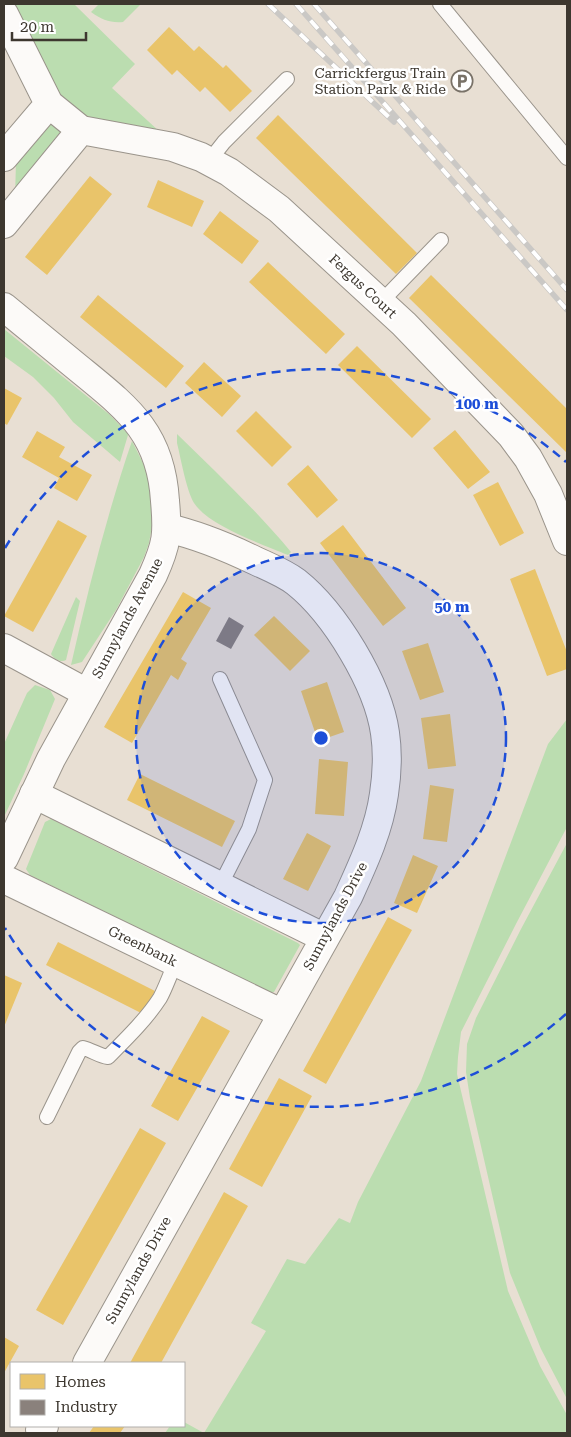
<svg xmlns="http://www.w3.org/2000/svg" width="571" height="1437" font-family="'Roboto Serif',serif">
	<rect width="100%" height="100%" fill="#e8dfd3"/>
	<path fill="#bbddb0" d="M10 4H74L135 64 112 88 160 132 83 117 61 100Z
		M99 4H141L123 22C110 23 102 20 91 12Z
		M50 121 65 132 15 198 16 161Z
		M4 329 110 415 127 433 128 435 120 462 73 422 54 398 33 377 4 356Z
		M177 434C216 472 256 510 291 552L288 555C262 544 209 526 194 503 186 489 181 459 177 443Z
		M132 441 146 469 152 498V526L149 543 144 557 116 610 82 662 71 665C88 590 107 514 132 441Z
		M76 597 80 601 66 660C61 663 54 659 51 654Z
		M35 685 50 690 55 699 24 774 4 817V744L27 693Z
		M567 719V827L517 922 461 1032 458 1057 457 1074 508 1291 540 1366 567 1415V1433H165L170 1426H184V1422L204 1433 266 1331 251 1323 287 1259 305 1264 339 1218 350 1223 358 1202 421 1081 548 744Z
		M51 819 298 943 300 945 274 992H269L30 875 26 869 45 822Z
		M567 843V1399L541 1349 510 1273 470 1098 466 1072 467 1044 476 1018 521 929Z"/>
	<path fill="#e9c46a" d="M169 27 194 51 199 46 223 68 226 65 252 91 230 112 205 87 200 92 177 70 172 75 147 50Z
		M278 115 417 253 396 274 256 138Z
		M90 176 112 194 47 275 25 257Z
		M158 180 204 201 192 227 147 207Z
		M220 211 259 241 242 264 203 234Z
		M268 262 345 334 326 354 249 282Z
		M431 275 567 409V453L409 298Z
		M98 295 184 366 166 388 80 317Z
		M357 346 431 419 412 438 338 365Z
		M204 362 241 396 222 417 185 383Z
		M4 388 22 398 7 425 4 423Z
		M256 411 292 447 272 467 236 431Z
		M455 430 490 472 468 489 433 448Z
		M37 431 65 447 59 457 92 475 77 501 54 488 59 478 22 457Z
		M308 465 338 500 317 518 287 484Z
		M498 482 524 533 500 546 473 495Z
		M58 520 87 536 33 632 4 616Z
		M343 525 406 608 383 626 320 543Z
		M535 569 567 652V669L547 676 510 579Z
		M183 592 211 608 181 659 187 663 178 680 171 675 132 743 104 727Z
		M274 616 310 651 290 671 254 635Z
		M428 643 444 692 420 700 402 651Z
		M327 682 344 732 318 741 301 691Z
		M450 714 456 766 428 769 421 718Z
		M319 759 348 762 344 816 315 814Z
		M140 774 235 821 222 847 127 800Z
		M430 785 454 789 447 842 423 839Z
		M307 833 331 846 308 891 283 879Z
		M413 855 438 866 417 913 394 903Z
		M388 917 412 930 326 1084 303 1071Z
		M58 942 155 991 143 1014 46 965Z
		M4 975 22 983 4 1027Z
		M202 1016 230 1031 178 1121 151 1106Z
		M279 1078 312 1096 262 1187 229 1169Z
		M140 1128 166 1143 63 1325 36 1310Z
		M224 1192 248 1206 172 1343 161 1363H130Z
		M4 1337 19 1346 4 1373Z
		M94 1426H125L120 1433H89Z"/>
	<path fill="#8a817c" d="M229 617 244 626 231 649 216 641Z"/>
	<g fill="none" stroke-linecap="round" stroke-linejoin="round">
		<g stroke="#9a948b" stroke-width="16">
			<path id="service" d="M440 4 567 158
				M209 161 224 142 287 79
				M381 302 441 240
				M220 886 249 829 265 780 220 679
				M47 1117 79 1052 83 1048C92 1050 99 1056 108 1057L112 1053C129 1036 147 1018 160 998 166 987 170 974 176 962"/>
		</g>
		<g stroke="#9a948b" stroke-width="30">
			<path id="minor" d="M4 14 49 104 81 130
				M81 130 173 147 201 157 229 172 279 209 404 324 511 435 528 458 548 494 567 541
				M4 157 49 104
				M4 224 81 130
				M4 648 87 693
				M34 794 325 938
				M4 879 281 1013
				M87 1363 348 897C363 864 379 830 384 794 387 774 388 753 385 733 378 684 335 613 296 582 284 573 269 567 256 561 227 547 198 535 167 528
				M40 1430 44 1426"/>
		</g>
		<g stroke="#9a948b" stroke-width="30">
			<path id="tertiary" d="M4 307C28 327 53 347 77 367 127 408 161 432 165 501 168 534 167 544 153 575L51 759 4 858"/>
		</g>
		<use href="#service" stroke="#fcfaf8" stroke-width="14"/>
		<use href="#minor" stroke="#fcfaf8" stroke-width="28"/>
		<use href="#tertiary" stroke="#fcfaf8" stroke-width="28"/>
		<g stroke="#cac8c5" stroke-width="5.5">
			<path id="rail" d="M268 4 394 122
				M296 4 567 310
				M314 4 567 290"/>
		</g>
		<use href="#rail" stroke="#fff" stroke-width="4" stroke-dasharray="11" stroke-linecap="butt"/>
	</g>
	<circle cx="321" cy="738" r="185" fill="#1d4ed8" fill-opacity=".12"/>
	<g fill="none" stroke="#1d4ed8" stroke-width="2.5" stroke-dasharray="9 6">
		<circle cx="321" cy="738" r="185"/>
		<path d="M566 1014A369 369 0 0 1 5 928M5 548A369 369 0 0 1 566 462"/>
	</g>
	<defs>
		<g id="parking-ring" transform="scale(1.125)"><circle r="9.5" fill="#fff" stroke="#797268" stroke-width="1.5"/><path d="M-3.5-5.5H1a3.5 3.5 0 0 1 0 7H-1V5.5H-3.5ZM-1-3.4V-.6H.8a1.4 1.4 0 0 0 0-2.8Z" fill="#797268"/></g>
	</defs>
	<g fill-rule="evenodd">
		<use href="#parking-ring" x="462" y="81"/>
	</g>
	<g text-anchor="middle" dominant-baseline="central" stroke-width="5" stroke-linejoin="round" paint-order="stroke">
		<g font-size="14" fill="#3d372f" stroke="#fff" text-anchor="end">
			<text x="446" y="73">Carrickfergus Train<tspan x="446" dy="16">Station Park &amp; Ride</tspan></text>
		</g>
		<g font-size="14" fill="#3d372f" stroke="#fff">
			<text transform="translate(363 286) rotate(43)">Fergus Court</text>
			<text transform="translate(127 618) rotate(-62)">Sunnylands Avenue</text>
			<text transform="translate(335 916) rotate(-62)">Sunnylands Drive</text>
			<text transform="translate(143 946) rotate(26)">Greenbank</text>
			<text transform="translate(138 1270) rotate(-61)">Sunnylands Drive</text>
		</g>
	</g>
	<circle cx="321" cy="738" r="8" fill="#1d4ed8" stroke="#fff" stroke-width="2.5"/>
	<g font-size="15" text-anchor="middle" font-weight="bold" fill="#1d4ed8" stroke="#fff" stroke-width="5" stroke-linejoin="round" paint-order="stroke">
		<text x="477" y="409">100 m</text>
		<text x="452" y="612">50 m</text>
	</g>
	<rect width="571" height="1437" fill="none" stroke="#3d372f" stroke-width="10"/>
	<rect x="10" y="1362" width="175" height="65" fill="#ffffff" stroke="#b1afac"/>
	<rect x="20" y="1374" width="25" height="15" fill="#e9c46a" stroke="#b1afac"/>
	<text x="55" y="1387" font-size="15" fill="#3d372f">Homes</text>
	<rect x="20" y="1400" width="25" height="15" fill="#8a817c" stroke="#b1afac"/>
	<text x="55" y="1412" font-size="15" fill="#3d372f">Industry</text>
	<path d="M12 32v8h74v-8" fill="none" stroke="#3d372f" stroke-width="2.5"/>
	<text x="20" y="32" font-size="15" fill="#3d372f" stroke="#ffffff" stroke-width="4" paint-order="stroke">20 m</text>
</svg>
